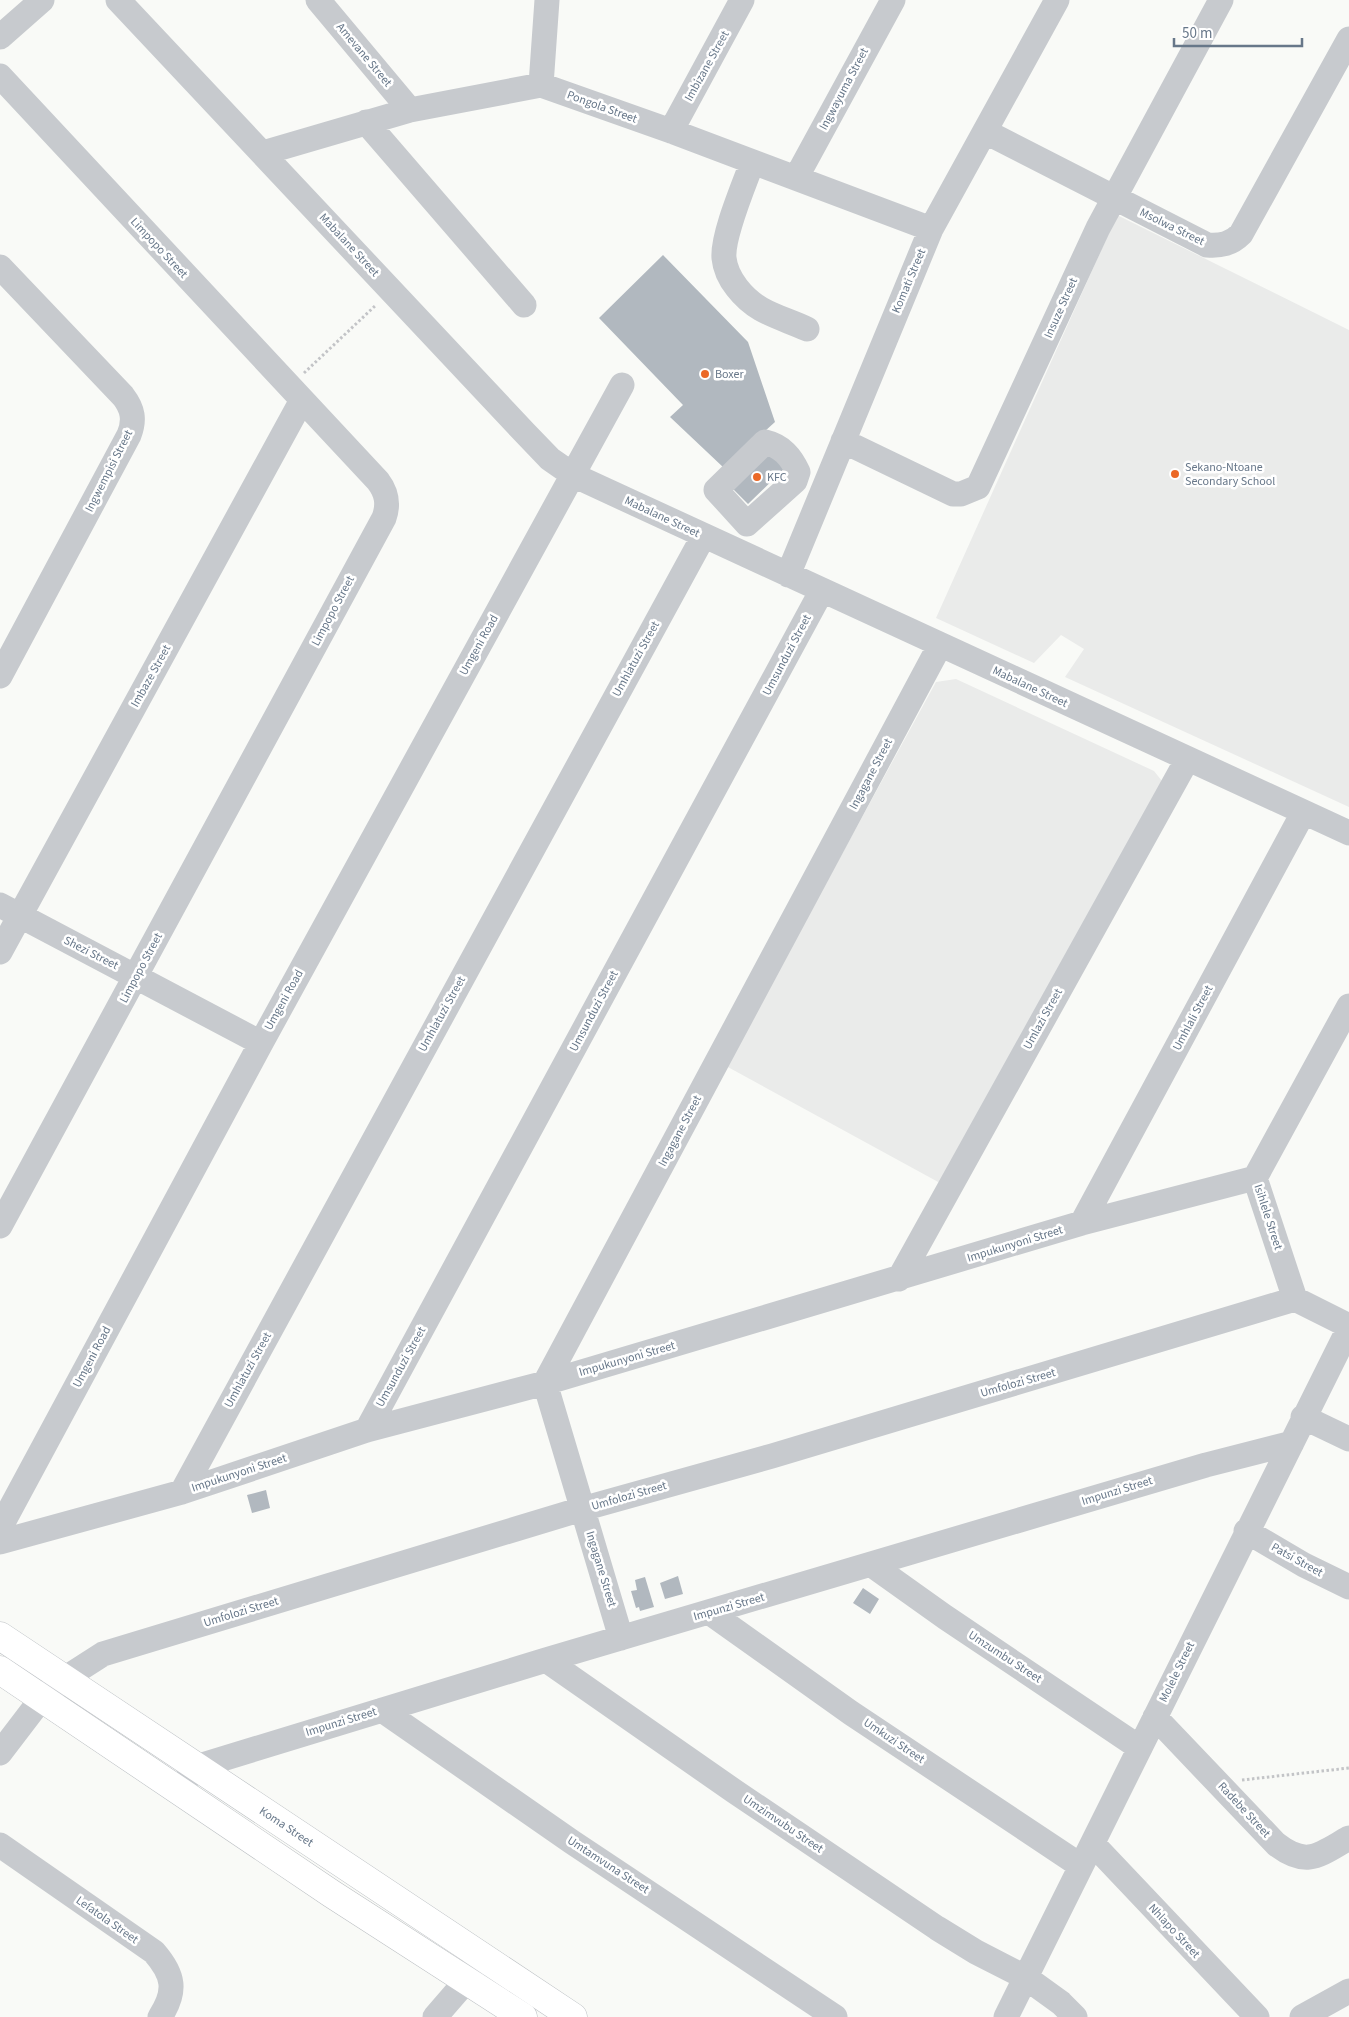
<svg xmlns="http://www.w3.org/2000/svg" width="1349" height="2017" font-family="'Source Sans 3',sans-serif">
	<rect width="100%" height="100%" fill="#f9faf7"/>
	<path fill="#eaebea" d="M1117 215 1349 330V807L1065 677 1084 649 1061 635 1034 663 936 618Z
		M956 679 1154 771 1162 781 940 1183 726 1066 936 682Z"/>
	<path fill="#b1b8bf" d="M663 255 748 342 775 422 724 468 670 417 683 405 599 318Z
		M766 449 785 468 748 504 729 485Z
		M266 1490 270 1508 252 1513 247 1495Z
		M678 1576 683 1594 665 1599 660 1583Z
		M645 1577 654 1607 640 1611 639 1607 636 1608 631 1591 637 1590 635 1580Z
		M863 1588 879 1599 870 1614 853 1603Z"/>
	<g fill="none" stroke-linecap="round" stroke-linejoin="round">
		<g stroke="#babec2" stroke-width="29">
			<g id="major">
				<path id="s1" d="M0 1636 573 2017"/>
				<path d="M0 1670 332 1894 523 2017"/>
			</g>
		</g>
		<path stroke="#c3c4c7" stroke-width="3" stroke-dasharray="2.5 2.5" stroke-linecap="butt" d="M304 373 376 305
			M1242 1780 1349 1768"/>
		<path stroke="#c7cace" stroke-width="25" d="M118 0 525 433 550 459 573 475 1349 833
			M318 0 410 110
			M0 37 42 0
			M0 76 378 481C387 493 389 504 384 518L0 1226
			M541 85 547 0
			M366 122 524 305
			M671 131 742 0
			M986 132 1207 245C1221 246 1231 244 1241 234L1349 39
			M263 153 410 110 541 85 671 131 931 229
			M752 163C744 185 722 236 724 258 726 279 744 299 761 309 775 317 792 322 807 329
			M796 178 893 0
			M0 267 123 396C133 409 135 420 129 435L0 676
			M843 441 953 494H961L978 487 1098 228 1221 0
			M765 442C782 446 791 457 798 472L795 481 747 524 716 490Z
			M788 575 931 229 1057 0
			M0 905 261 1043
			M0 952 302 400
			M1349 1006 1255 1178 1295 1299 1349 1326
			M1082 1223 1303 813
			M899 1279 1187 760
			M1303 1417 1349 1439
			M367 1430 821 592
			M182 1492 703 537
			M0 1528 261 1043 622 385
			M1246 1531 1304 1565 1349 1587
			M0 1542 182 1492 367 1430 545 1383 1082 1223 1255 1178
			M872 1565 945 1617 1140 1748
			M709 1612 851 1713 1081 1866
			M621 1638 545 1383 940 645
			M546 1660 734 1791 937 1928 976 1952 1025 1977 1061 2003 1075 2017
			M382 1710 572 1842 835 2017
			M1155 1717 1276 1844C1307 1868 1319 1855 1349 1838
			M0 1753 42 1698 64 1679 103 1654 582 1509 772 1456 1295 1299
			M178 1791 196 1767 546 1660 1206 1465 1292 1443
			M1093 1844 1257 2017
			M0 1845 154 1952C174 1975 177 1991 160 2017
			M435 2017 467 1980 481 1957
			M1006 2017 1349 1328
			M1302 2017 1349 1991"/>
		<use href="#major" stroke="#fff" stroke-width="28"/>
	</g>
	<g fill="#eb6826" stroke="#fff" stroke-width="2">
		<circle cx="705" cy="374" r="5"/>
		<circle cx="1175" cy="474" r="5"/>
		<circle cx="757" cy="477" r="5"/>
	</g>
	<g text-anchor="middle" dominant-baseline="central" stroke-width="5" stroke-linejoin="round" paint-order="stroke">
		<g font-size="12" fill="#677789" stroke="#fff">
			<text transform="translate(364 55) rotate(50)">Amevane Street</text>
			<text transform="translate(707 66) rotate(-61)">Imbizane Street</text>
			<text transform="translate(844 89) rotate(-62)">Ingwayuma Street</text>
			<text transform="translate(602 107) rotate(20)">Pongola Street</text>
			<text transform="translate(1172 227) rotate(26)">Msolwa Street</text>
			<text transform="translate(349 245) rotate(47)">Mabalane Street</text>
			<text transform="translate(159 248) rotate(47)">Limpopo Street</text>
			<text transform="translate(909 281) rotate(-67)">Komati Street</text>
			<text transform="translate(1061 308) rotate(-66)">Insuze Street</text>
			<text transform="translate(109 471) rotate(-63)">Ingwempisi Street</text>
			<text transform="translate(662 517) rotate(25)">Mabalane Street</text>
			<text transform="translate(333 611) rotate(-62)">Limpopo Street</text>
			<text transform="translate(479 645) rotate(-61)">Umgeni Road</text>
			<text transform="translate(787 655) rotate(-62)">Umsunduzi Street</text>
			<text transform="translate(636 659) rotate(-61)">Umhlatuzi Street</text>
			<text transform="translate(151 676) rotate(-61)">Imbaze Street</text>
			<text transform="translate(1030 687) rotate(25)">Mabalane Street</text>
			<text transform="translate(871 774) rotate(-62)">Ingagane Street</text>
			<text transform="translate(91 953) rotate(27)">Shezi Street</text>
			<text transform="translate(141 968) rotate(-62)">Limpopo Street</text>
			<text transform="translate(284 1000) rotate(-61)">Umgeni Road</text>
			<text transform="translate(594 1011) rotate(-62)">Umsunduzi Street</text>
			<text transform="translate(442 1014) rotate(-61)">Umhlatuzi Street</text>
			<text transform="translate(1193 1018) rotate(-62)">Umhlali Street</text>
			<text transform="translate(1043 1019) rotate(-61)">Umlazi Street</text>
			<text transform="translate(680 1131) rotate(-62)">Ingagane Street</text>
			<text transform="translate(1268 1217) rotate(72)">Isihlele Street</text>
			<text transform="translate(1015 1244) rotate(-17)">Impukunyoni Street</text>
			<text transform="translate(92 1357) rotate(-62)">Umgeni Road</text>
			<text transform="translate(627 1359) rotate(-16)">Impukunyoni Street</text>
			<text transform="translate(401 1367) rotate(-61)">Umsunduzi Street</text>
			<text transform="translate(248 1370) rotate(-61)">Umhlatuzi Street</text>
			<text transform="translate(1018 1383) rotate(-16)">Umfolozi Street</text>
			<text transform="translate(239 1473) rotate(-18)">Impukunyoni Street</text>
			<text transform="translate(1117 1491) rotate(-17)">Impunzi Street</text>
			<text transform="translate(629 1496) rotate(-16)">Umfolozi Street</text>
			<text transform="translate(1297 1560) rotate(29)">Patsi Street</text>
			<text transform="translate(601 1569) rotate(73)">Ingagane Street</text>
			<text transform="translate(729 1607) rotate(-16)">Impunzi Street</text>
			<text transform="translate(241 1612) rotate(-17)">Umfolozi Street</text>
			<text transform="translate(1005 1657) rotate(33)">Umzumbu Street</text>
			<text transform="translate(1177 1672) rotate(-64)">Molele Street</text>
			<text transform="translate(341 1722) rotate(-17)">Impunzi Street</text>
			<text transform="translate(894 1741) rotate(34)">Umkuzi Street</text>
			<text transform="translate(1244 1810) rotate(47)">Radebe Street</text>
			<text transform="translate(783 1824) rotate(34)">Umzimvubu Street</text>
			<text stroke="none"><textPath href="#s1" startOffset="344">Koma Street</textPath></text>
			<text transform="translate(608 1865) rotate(33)">Umtamvuna Street</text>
			<text transform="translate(107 1920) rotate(35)">Lefatola Street</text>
			<text transform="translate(1174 1931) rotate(47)">Nhlapo Street</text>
		</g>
		<g font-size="12" fill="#677789" stroke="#fff" text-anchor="start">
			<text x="715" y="374">Boxer</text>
			<text x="1185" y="467">Sekano-Ntoane<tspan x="1185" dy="14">Secondary School</tspan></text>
			<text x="767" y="477">KFC</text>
		</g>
	</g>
	<path d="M1174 38v8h128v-8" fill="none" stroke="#677789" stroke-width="2.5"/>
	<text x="1182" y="38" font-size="15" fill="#677789" stroke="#ffffff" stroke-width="4" paint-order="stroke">50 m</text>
</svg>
